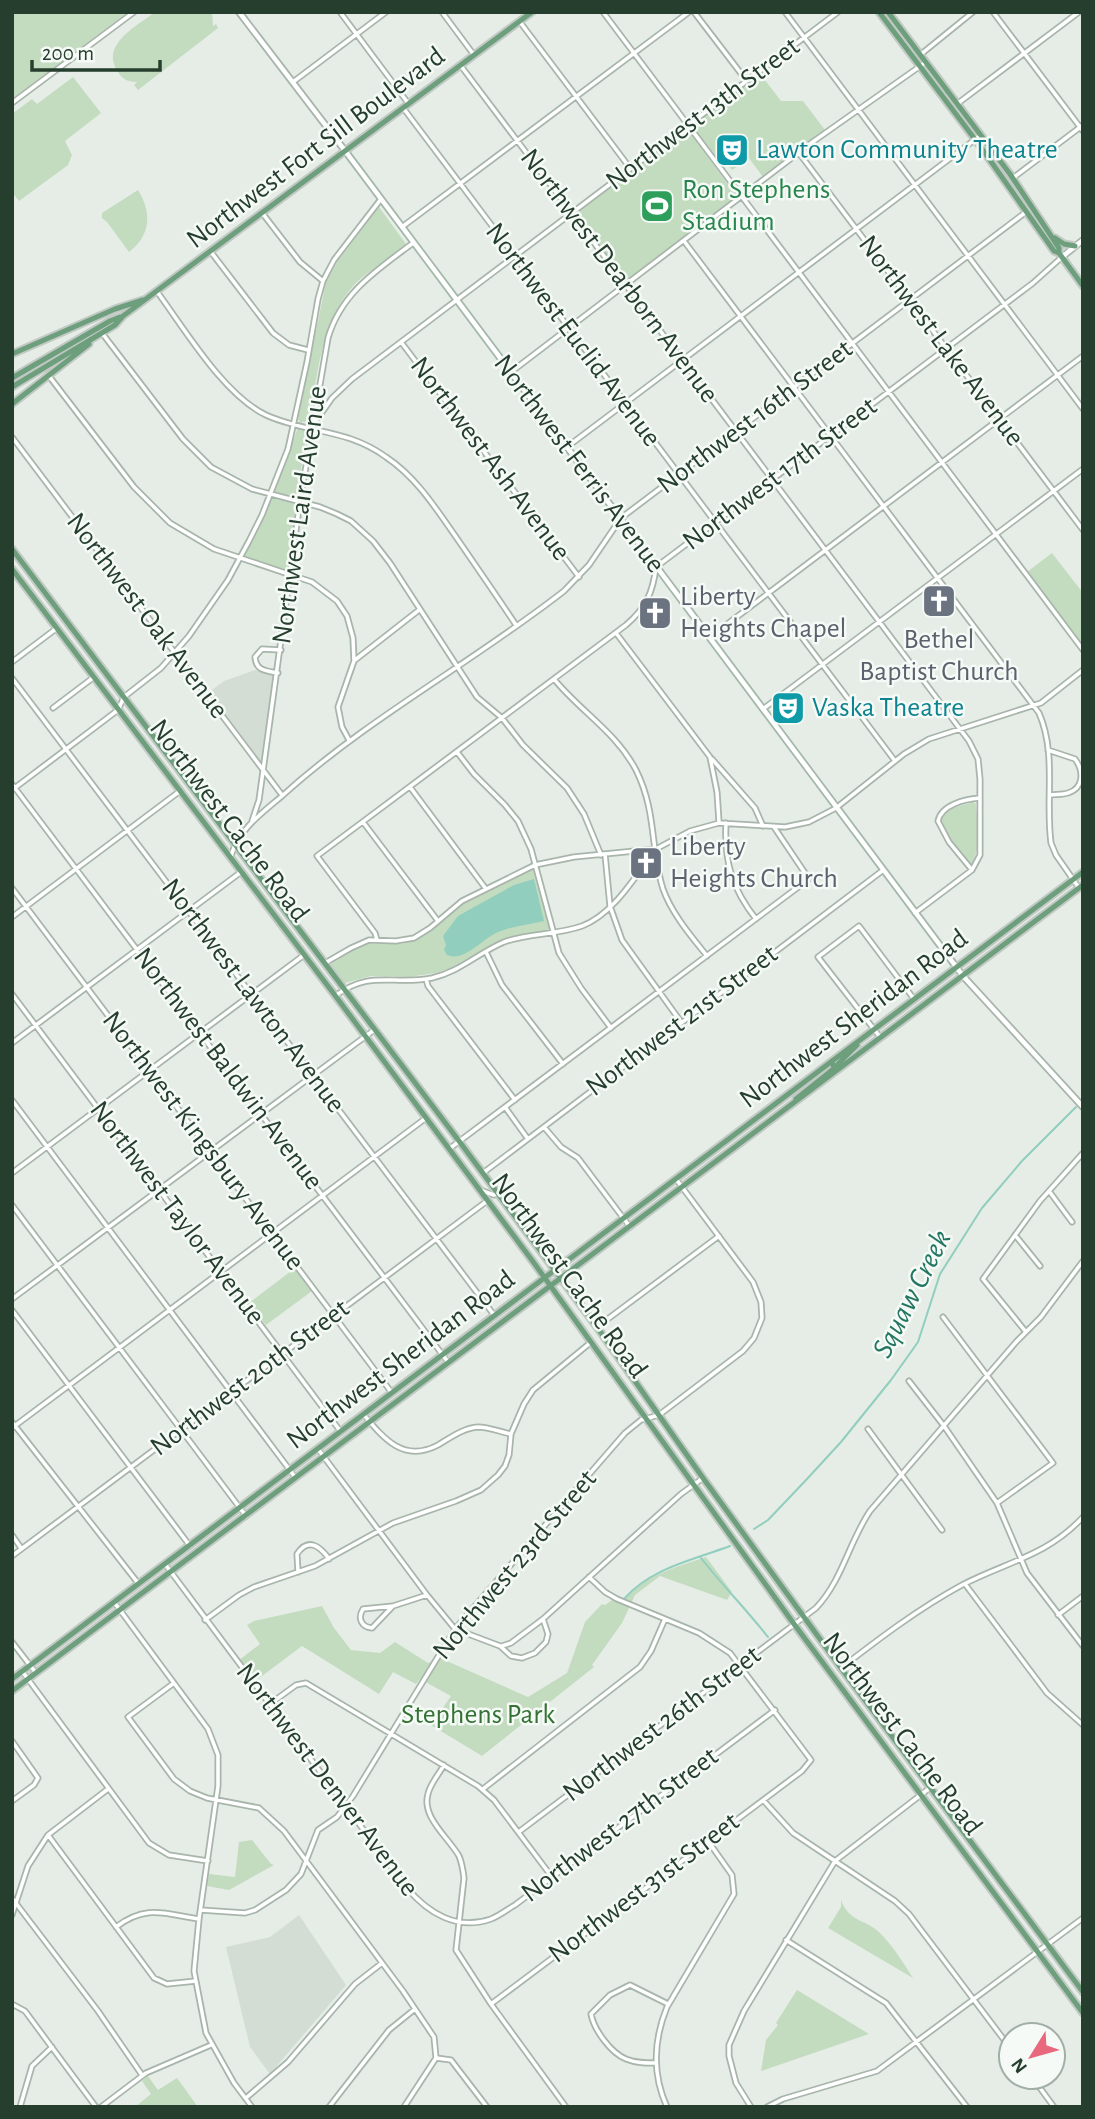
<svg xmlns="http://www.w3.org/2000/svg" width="1095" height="2119" font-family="'Alegreya Sans',sans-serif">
	<rect width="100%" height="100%" fill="#e5ede6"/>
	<path fill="#d3ddd4" d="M258 669 274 675 261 762 208 693 224 681Z
		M299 1915 346 1985 270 2074 250 2047 226 1947 270 1937Z"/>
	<path fill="#c3dcbf" d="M12 12H128L12 99Z
		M155 12H212L213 26 216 24 218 28 138 90 134 85 137 82C128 82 122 79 118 72 99 45 137 26 155 12Z
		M761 75 781 101H803L825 130 763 177 749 158 732 170 726 162 721 165 692 126Z
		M73 77 101 113 65 141 72 155 68 165 19 201 12 192V114L32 99 37 104Z
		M687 129 738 198 627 282 575 214Z
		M138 190C152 213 151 235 129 252L107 222 102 218V213Z
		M379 207 406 244C391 259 370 269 355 284 320 321 318 375 309 422H300L298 419 326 282 337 262Z
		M298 427 308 429 296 498 274 493Z
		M272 498 296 504 287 571 244 558Z
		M1052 553 1083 593V646L1027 572Z
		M973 802 976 804C977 823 983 849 970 865 958 850 943 835 941 816L947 810Z
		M533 869 550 930 511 937 489 946 465 963 436 973 408 977 371 976 345 983 331 964 355 948 366 944H402L412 941 425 935 459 906Z
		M295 1268 312 1291 266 1325 249 1303Z
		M706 1557 732 1592 727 1600 660 1576 635 1595 622 1623 592 1665 594 1667 482 1756 431 1725 451 1696 420 1679 416 1684 393 1672 379 1694 302 1646 254 1682 238 1661 260 1644 247 1625 254 1621 322 1606 334 1628 351 1650 380 1653 395 1642 428 1663 440 1658 528 1697 567 1673 585 1622 602 1604 605 1605 612 1600 622 1604C641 1576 676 1567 706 1557Z
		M252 1840 271 1864 274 1865 229 1890 207 1886 209 1874 235 1877 239 1842Z
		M841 1900C850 1924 867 1918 883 1936 894 1948 904 1964 913 1978L828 1928 841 1907Z
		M797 1990 869 2034 761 2071 766 2040 778 2025 776 2023Z
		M148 2076 158 2090 177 2078 198 2107H135L151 2094 142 2081Z"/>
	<path fill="#91cebe" d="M534 879 544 921C527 925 511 926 496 933 480 941 464 962 447 955L444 950 446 945 443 936 458 916 514 885Z"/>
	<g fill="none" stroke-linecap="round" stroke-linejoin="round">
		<path stroke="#91cebe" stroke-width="2" d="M754 1529 768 1520 807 1479 841 1442 891 1380 918 1342 940 1274 982 1208 1022 1161 1076 1107
			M701 1558C723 1586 746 1609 768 1637
			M624 1599C651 1568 693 1560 730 1546"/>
		<g stroke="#a8b5ab" stroke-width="7">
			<path id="minor" d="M340 12 408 103
				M442 12 474 55
				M603 12 1083 650
				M694 12 746 80
				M785 12 1083 409
				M993 12 1083 131
				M520 22 630 168
				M920 55 973 12
				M461 66 969 741 978 759 980 779V855L972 870 915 913
				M293 82 386 12
				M12 103 134 12
				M957 104 1079 12
				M404 109 895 761
				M799 153 1083 530
				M1013 178 1083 125
				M263 214 300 262 323 281
				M402 227 689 12
				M684 241 1039 713C1057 754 1045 800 1051 843L1056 855 1079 888
				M211 252 273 333 289 345 308 350
				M158 293C186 331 224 395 266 415 308 434 346 428 386 457 416 477 435 507 456 537 476 566 496 595 516 625
				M102 333 183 439 211 467 252 489 320 507 337 514 351 521 373 541 390 563 477 697 502 718 523 745 567 788 584 814 601 855
				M401 342 579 577
				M511 372 814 141 926 62
				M49 376 134 487 170 523 214 549 312 582 337 601 347 616 353 638 354 661 338 707 342 727 349 740
				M311 428 332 398 352 379 838 12
				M12 437 282 795
				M567 447 981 135
				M616 633 710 757 717 792 719 822
				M710 637 1083 356
				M355 660 419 610
				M12 662 57 628
				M278 673C266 671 256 671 255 657L262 649 281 650
				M12 678 494 1315
				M554 679C580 711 616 732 636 770 657 812 650 848 663 889 672 914 691 936 707 956
				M53 708 94 677
				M763 709 1083 469
				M1048 750 1075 759C1084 771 1084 788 1068 793 1062 795 1055 794 1050 795
				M457 752 474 774 505 805 518 821 531 849 559 953 581 988 611 1028
				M712 759 755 808 763 826
				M12 784 448 1362
				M410 787 486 889
				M12 790 118 710 124 697 161 668 189 636 228 580 249 541 262 515 288 449 307 362 318 299 323 281 334 260 381 199
				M252 821 259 800 300 501 328 338C341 293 377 270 413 243
				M363 822 438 921
				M726 823C724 861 732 889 756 919
				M605 854 610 906 622 940 681 1022
				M231 856C238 830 262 813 282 796 368 718 472 663 564 591L589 565 621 518 1026 212
				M972 870 949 842 938 821C941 805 965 799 980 798
				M12 888 392 1393
				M12 917 180 791
				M377 940 375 933 317 856 626 625C646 608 653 592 656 567L1033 283 1062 257
				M486 952 502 985 563 1064
				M325 963 351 948 369 940 396 941 414 938 430 928 462 901 535 865 574 857 655 849
				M426 979 428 986 515 1100
				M12 994 341 1432
				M335 996C371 969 393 986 432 978 461 971 478 953 504 942 529 933 557 935 582 926 614 914 636 875 656 849L690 831 719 823 785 827 809 822 836 808 904 754 929 739 1041 703 1083 670
				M880 1037 818 957 859 926 914 999
				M12 1043 241 872
				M12 1100 295 1477
				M505 1107 528 1139
				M544 1127 561 1147 578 1158 630 1227
				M449 1149 809 879 774 827
				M12 1173 304 955
				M483 1173 882 871
				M480 1190 494 1195 498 1193
				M1049 1191 1072 1222
				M12 1205 246 1516
				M1015 1235 1040 1266
				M12 1299 374 1030
				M12 1310 190 1546
				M943 1317 1053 1463 997 1503
				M597 1327 719 1236
				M1026 1332 983 1279 1040 1201 1083 1153
				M909 1381 944 1426 997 1503 1027 1573 1083 1646
				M364 1415C384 1439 404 1463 438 1445 450 1438 463 1428 478 1427 488 1427 501 1432 511 1434
				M12 1422 138 1583
				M12 1428 426 1118
				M868 1429 942 1530
				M318 1449 427 1595 455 1629 500 1646 511 1656 522 1658 535 1653 546 1642 548 1634 543 1619
				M12 1535 21 1548
				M12 1556 487 1201
				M165 1564 407 1888C428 1913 457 1931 491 1919 499 1916 508 1909 515 1905L775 1710
				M298 1572 297 1554C308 1537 320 1546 329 1559
				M965 1584 1047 1693 1083 1725
				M114 1602 208 1729 218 1755V1786L199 1919 194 1971 206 2033 234 2083 252 2107
				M393 1606 372 1628C362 1627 357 1619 363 1609Z
				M393 1606 427 1595
				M1058 1615 1083 1596
				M205 1620 239 1595 254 1587 315 1566 393 1523 456 1501 481 1490 498 1475 505 1466 509 1455 511 1434 524 1404 533 1390 590 1343
				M12 1642 36 1673
				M502 1646 511 1643 543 1619 681 1494 703 1478
				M841 1668C880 1638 918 1609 962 1585 1006 1562 1047 1556 1083 1517
				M22 1671 149 1843 169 1855 208 1861
				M174 1683 128 1717 174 1779 190 1791 207 1798 259 1808 284 1831 403 1991 434 2037 436 2058
				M270 1704 296 1685 306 1683 478 1786 494 1800 552 1877
				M12 1741 38 1778 34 1785 12 1801
				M444 1765C439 1774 430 1784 428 1794 421 1817 449 1838 459 1856 462 1863 463 1870 464 1878L456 1950 491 2004 566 2107
				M483 1789 640 1667 651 1651 665 1619
				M763 1800 793 1833 895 1901 909 1914 1011 2049
				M520 1831 816 1608C842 1581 849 1542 870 1511L1017 1341 1041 1317 1083 1261
				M48 1835 154 1978 167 1984 196 1981
				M12 1898 98 2011 142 2075
				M201 1910 245 1913 255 1910 286 1890 301 1874 318 1830 337 1817 353 1796 455 1629 625 1433 641 1420 659 1415 743 1351 754 1338 762 1318 761 1302 753 1282 676 1179
				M12 1915 28 1866 48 1835 108 1789
				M116 1927C146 1904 165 1914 199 1919
				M786 1940 886 2003 967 2107
				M12 2004 25 2011 96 2107
				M491 2004 802 1771 811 1760 730 1653 699 1633 617 1599 605 1592 589 1577
				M436 2058 451 2060 487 2107
				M655 2063C645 2063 636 2063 626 2059 611 2053 594 2030 591 2014L610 1995 630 1985 668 2004
				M1032 2077 1054 2107
				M246 2098 288 2062 355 1984 382 1963
				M20 2107 32 2066 52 2047
				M101 2107 146 2073 211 2045
				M329 2107 389 2030 415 2009
				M404 2107 436 2058
				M667 2107C652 2074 654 2039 667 2007L734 1894 732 1875 708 1841
				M751 2107 736 2083 729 2056V2045L744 2011 835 1861 931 1787
				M767 2107 783 2099 877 2071 1083 1918"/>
		</g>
		<g stroke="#a8b5ab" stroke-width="8">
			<path id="tertiary" d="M239 12 346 152
				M1062 257 1083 240
				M963 976 1083 1107"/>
		</g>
		<g stroke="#a4b8a9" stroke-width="8">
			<path id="secondary" d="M346 152 963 976"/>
		</g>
		<g stroke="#c2c9c4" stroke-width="9">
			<path id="primary" d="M879 12 980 146 1054 251 1059 253
				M888 12 1010 174 1059 248V253L1083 286
				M1055 238 1064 244 1075 246
				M12 354 115 309 143 300
				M12 378 110 321 120 317
				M12 387 115 325 123 316 532 12
				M12 404 89 344
				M12 549 459 1141 597 1327 703 1478 841 1668 1083 1992
				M12 569 337 998 534 1263 794 1624 1083 2013
				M837 1068 838 1064 857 1045
				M796 1099 831 1071 834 1068 832 1061
				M12 1679 1083 872
				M12 1691 1083 885"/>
		</g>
		<use href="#minor" stroke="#fff" stroke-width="3.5"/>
		<use href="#tertiary" stroke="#fff" stroke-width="4.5"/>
		<use href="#secondary" stroke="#fff" stroke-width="4.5"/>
		<use href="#primary" stroke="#6d9f7d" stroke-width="5"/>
	</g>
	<defs>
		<g id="theatre-square" transform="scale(1.75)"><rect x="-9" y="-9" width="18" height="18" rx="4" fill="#0f9aa8" stroke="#f5faf6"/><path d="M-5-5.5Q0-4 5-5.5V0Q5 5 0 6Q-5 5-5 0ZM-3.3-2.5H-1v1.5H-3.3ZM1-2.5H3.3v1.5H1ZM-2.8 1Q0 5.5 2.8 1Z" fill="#fff"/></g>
		<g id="stadium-square" transform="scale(1.75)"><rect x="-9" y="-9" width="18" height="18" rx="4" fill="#2e9e5b" stroke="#f5faf6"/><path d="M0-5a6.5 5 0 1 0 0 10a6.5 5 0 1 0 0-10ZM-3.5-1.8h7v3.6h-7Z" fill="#fff"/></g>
		<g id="church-square" transform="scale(1.75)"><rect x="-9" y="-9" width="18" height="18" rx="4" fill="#6b7280" stroke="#f5faf6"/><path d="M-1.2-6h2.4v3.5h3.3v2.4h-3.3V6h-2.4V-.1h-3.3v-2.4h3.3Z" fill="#fff"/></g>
	</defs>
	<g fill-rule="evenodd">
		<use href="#theatre-square" x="732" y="150"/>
		<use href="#stadium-square" x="657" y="206"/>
		<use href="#church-square" x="939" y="601"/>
		<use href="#church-square" x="655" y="613"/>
		<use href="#theatre-square" x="788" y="708"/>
		<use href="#church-square" x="646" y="863"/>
	</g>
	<g text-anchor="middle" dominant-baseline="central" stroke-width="5" stroke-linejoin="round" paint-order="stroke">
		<g font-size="28" fill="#253e2d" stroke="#f5faf6">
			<text transform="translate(703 114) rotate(-37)">Northwest 13th Street</text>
			<text transform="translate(316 148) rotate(-37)">Northwest Fort Sill Boulevard</text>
			<text transform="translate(619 276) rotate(53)">Northwest Dearborn Avenue</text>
			<text transform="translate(573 335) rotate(53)">Northwest Euclid Avenue</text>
			<text transform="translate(941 341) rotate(53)">Northwest Lake Avenue</text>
			<text transform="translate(755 417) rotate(-37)">Northwest 16th Street</text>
			<text transform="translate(490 459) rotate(53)">Northwest Ash Avenue</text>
			<text transform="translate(579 464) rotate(53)">Northwest Ferris Avenue</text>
			<text transform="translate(780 474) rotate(-37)">Northwest 17th Street</text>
			<text transform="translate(300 515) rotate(-82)">Northwest Laird Avenue</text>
			<text transform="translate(147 616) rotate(53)">Northwest Oak Avenue</text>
			<text transform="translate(229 821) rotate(53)">Northwest Cache Road</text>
			<text transform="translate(253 996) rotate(53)">Northwest Lawton Avenue</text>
			<text transform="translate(854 1019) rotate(-37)">Northwest Sheridan Road</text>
			<text transform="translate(682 1021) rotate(-37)">Northwest 21st Street</text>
			<text transform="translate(228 1069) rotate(53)">Northwest Baldwin Avenue</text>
			<text transform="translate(203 1141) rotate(53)">Northwest Kingsbury Avenue</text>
			<text transform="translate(177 1213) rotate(53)">Northwest Taylor Avenue</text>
			<text transform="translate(569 1276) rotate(54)">Northwest Cache Road</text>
			<text transform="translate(401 1360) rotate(-37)">Northwest Sheridan Road</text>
			<text transform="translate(250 1378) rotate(-37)">Northwest 20th Street</text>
			<text transform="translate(515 1565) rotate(-50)">Northwest 23rd Street</text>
			<text transform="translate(662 1724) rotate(-37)">Northwest 26th Street</text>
			<text transform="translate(902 1734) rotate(53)">Northwest Cache Road</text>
			<text transform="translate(327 1780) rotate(53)">Northwest Denver Avenue</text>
			<text transform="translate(620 1825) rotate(-37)">Northwest 27th Street</text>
			<text transform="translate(644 1888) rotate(-37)">Northwest 31st Street</text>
		</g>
		<g font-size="28" fill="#0d838f" stroke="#f5faf6" text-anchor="start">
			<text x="756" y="150">Lawton Community Theatre</text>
			<text x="812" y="708">Vaska Theatre</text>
		</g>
		<g font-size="28" fill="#27864d" stroke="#f5faf6" text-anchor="start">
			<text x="682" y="190">Ron Stephens<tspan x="682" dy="32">Stadium</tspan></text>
		</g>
		<g font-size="28" fill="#5b616d" stroke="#f5faf6" text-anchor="start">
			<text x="680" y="597">Liberty<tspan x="680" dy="32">Heights Chapel</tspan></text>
			<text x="939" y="640" text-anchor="middle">Bethel<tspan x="939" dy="32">Baptist Church</tspan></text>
			<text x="670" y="847">Liberty<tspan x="670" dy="32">Heights Church</tspan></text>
		</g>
		<g font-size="28" fill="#337232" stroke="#f5faf6">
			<text x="478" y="1715">Stephens Park</text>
		</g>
		<g font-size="30" font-style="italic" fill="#237662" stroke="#f5faf6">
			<text transform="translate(912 1294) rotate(-63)">Squaw Creek</text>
		</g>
	</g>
	<rect width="1095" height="2119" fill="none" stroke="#253e2d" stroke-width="28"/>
	<g transform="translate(1032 2056) rotate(233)"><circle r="33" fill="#f5faf6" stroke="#a2afa6" stroke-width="2"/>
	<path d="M0-5L12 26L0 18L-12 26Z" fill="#e8687d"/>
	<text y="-10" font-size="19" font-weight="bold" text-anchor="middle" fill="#253e2d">N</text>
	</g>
	<path d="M32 60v10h128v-10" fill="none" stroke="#253e2d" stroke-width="3.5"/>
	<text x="42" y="60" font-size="21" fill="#253e2d" stroke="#f5faf6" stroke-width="5" paint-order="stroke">200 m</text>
</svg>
